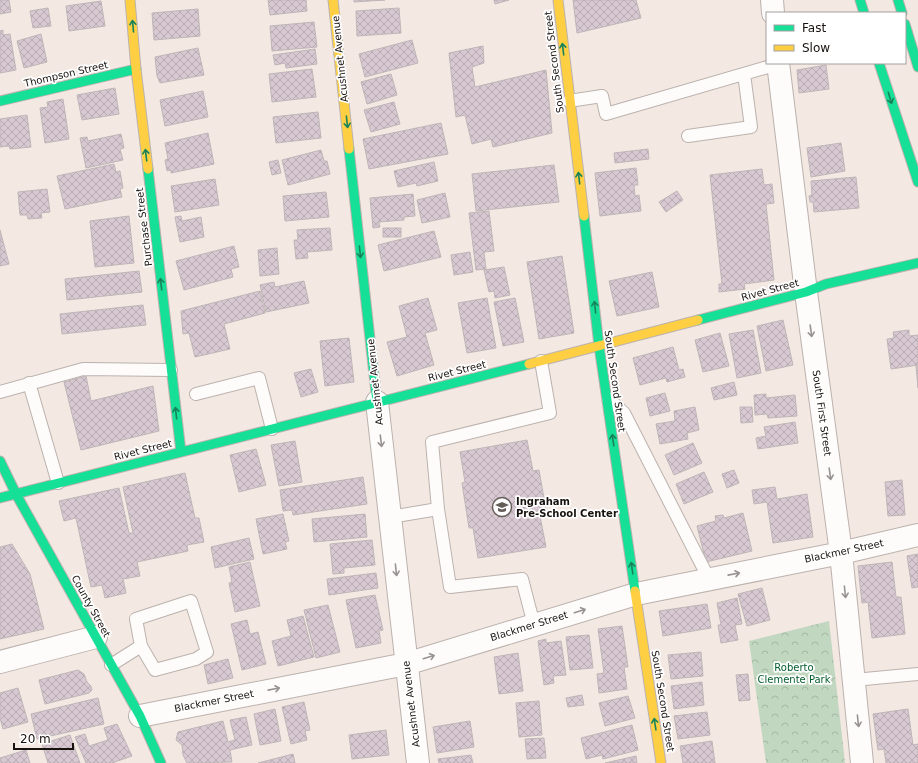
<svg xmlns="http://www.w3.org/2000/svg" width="918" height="763" font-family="'DejaVu Sans',sans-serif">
	<defs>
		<pattern id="park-crowns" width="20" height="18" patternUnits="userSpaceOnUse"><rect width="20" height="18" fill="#c1d7bf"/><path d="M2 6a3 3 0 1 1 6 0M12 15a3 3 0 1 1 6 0" fill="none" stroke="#a5b8a3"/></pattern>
		<pattern id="building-cross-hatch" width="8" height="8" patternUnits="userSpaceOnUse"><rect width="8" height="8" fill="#d7c8d2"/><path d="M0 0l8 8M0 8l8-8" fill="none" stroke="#b8abb3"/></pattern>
	</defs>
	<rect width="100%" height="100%" fill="#f4e8e2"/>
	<path fill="url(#park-crowns)" d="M829 621 845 763H766L749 641Z"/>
	<path fill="url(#building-cross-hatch)" stroke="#beb6b7" d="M0 0H9L11 12 0 14Z
		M268 0H306L307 11 270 15Z
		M354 0H385L354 2Z
		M494 0H509L495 4Z
		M573 0H636L641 18 577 33Z
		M101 1 105 26 69 31 66 6Z
		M48 8 51 26 33 28 30 11Z
		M399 8 401 33 357 36 356 11Z
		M198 9 200 36 154 40 152 13Z
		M314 22 317 47 272 51 270 26Z
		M3 30V35L10 34 16 70 0 73V31Z
		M41 34 47 62 24 68 17 41Z
		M412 40 418 63 365 77 359 54Z
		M483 46 484 63 472 67 475 87 546 70 552 133 493 147 491 139 472 144 465 115 456 117 449 53Z
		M198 48 204 75 160 83 157 76 155 57Z
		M315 49 317 64 286 68 285 63 275 65 273 55Z
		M826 65 829 89 799 93 797 70Z
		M312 69 316 97 272 102 269 74Z
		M391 74 397 95 367 104 361 82Z
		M115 88 119 114 82 120 77 95Z
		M203 91 208 117 165 126 160 100Z
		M63 99 69 139 45 143 40 108 48 107 47 102Z
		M394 102 400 124 371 132 364 110Z
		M318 112 321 138 276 143 273 117Z
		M27 115 31 147 10 149 9 146 0 147V119Z
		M441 123 448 154 369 169 363 139Z
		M208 133 214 164 171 173V170L167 171 165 160 168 159 165 143Z
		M121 134 124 148 120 149 123 160 86 168 80 138 87 137 88 141Z
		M841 143 845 171 811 177 807 148Z
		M648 149 649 159 615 163 614 153Z
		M321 150 324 161H327L330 174 288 185 282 160Z
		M278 160 281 173 272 175 269 162Z
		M434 162 438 181 417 186 416 183 398 187 394 171Z
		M114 164 116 172 120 171 123 188 120 189 122 197 65 209 57 176Z
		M554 165 559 202 476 211 472 174Z
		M636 168 638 185H634L635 196 639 195 641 211 600 216 595 173Z
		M762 169 764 185 772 184 774 203 766 204 774 280 744 284 745 289 719 292V284H722L710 175Z
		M856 177 859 208 814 212 813 202H810L809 196 812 195 811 181Z
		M215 179 219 205 175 212 171 186Z
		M47 189 50 212 41 213 42 218 28 219 27 215H20L18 192Z
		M677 191 683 200 666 212 659 202Z
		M326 192 329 217 285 221 283 196Z
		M445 193 450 217 422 223 417 200Z
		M413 194 415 216 404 217V220L379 222 380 227 373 228 370 198Z
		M489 211 494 251 484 252 486 269 476 270 469 213Z
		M129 216 134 263 95 267 90 221Z
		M181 216 182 221 201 217 204 237 180 242 175 217Z
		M330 228 332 250 307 252 308 258 296 259 294 240H298L297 230Z
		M383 228H401V237H383Z
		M0 230 9 264 0 266Z
		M434 231 441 257 384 271 378 245Z
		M234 246 239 267 231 269 233 277 184 290 176 261Z
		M277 248 279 274 260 276 258 250Z
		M470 252 473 272 454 275 451 255Z
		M562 256 574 333 539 339 527 262Z
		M504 267 510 295 495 298 494 291 489 292 484 270Z
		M139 271 142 292 67 300 65 279Z
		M652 272 659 307 617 316 609 281Z
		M304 281 309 303 266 312 260 285 274 282 275 287Z
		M260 291 265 313 224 324 230 349 195 357 189 333 183 334 181 311Z
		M428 298 437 330 425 333 434 365 397 376 387 342 407 337 399 306Z
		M487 298 496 348 467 353 458 303Z
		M515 298 524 342 503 346 494 302Z
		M143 305 146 325 62 334 60 314Z
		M783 320 793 365 766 371 757 326Z
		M753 330 761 373 737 378 729 334Z
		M909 330V336L918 335V365L891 369 887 339 894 338 893 332Z
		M720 333 729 366 703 372 695 340Z
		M349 338 354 382 325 386 320 341Z
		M673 347 679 370 683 369 685 377 667 382 666 378 640 385 633 358Z
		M916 366H918V388Z
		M311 369 318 392 301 397 294 373Z
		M86 376 91 401 153 386 159 431 81 450 64 382Z
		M734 382 737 395 714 400 711 388Z
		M665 393 670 411 650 416 646 398Z
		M766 394V398L795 395 797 416 768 418 767 414 755 415 754 395Z
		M695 407 699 430 687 433 688 439 660 444 656 424 675 421 674 411Z
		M740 407H752L753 422 741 423Z
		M795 422 798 443 758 449 756 438 766 436 764 427Z
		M527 440 533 471 539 470 547 515 540 516 546 547 478 558 473 528H469L462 483 465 482 460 452Z
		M295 441 302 482 279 486 271 445Z
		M693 443 702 463 674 475 665 455Z
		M256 449 266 485 239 492 230 455Z
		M734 470 739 483 727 488 722 474Z
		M704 472 713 492 684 504 676 484Z
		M185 473 195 518H199L204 542 187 545 188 551 137 562 140 576 123 579 126 593 105 598 102 585 91 587 76 518 64 521 59 501 119 488 129 533H133L123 487Z
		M363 477 367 504 293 515 292 510 283 511 280 490Z
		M902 480 905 515 888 516 885 482Z
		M775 487 777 499 807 494 813 537 773 543 767 502 754 504 752 490Z
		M743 513 752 551 706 562 697 526 716 521 715 516 723 515 724 518Z
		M283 514 289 541 285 542 287 549 263 554 256 519Z
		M365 514 367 537 314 542 312 519Z
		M249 538 254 559 215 568 211 547Z
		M372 540 375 565 344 568V573L333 574 330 544Z
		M12 544 30 574 44 629 0 639V547Z
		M918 554V587L912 588 907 556Z
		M250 562 260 606 235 612 229 583 232 582 229 567Z
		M892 562 896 597H901L905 634 872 638 868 602 862 603 858 566Z
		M376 573 378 588 329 595 327 579Z
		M762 588 770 620 747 626 738 594Z
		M375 595 383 630 379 631 381 643 356 648 346 600Z
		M737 598 742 624 735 625 738 640 721 643 718 625H721L717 603Z
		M707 604 711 628 663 636 659 611Z
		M328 605 340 652 316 658 304 610Z
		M303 616 314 657 278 666 272 641 291 636 287 620Z
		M247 620 250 634 258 632 266 664 242 670 231 624Z
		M622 626 628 667H624L627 689 599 693 597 674 604 673 598 629Z
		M589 635 593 668 570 670 566 637Z
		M546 639V643L561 641 566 675 553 676 554 683 544 685 538 641Z
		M701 652 703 676 671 679 668 655Z
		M518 653 523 691 499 694 494 657Z
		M228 659 233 678 208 684 204 665Z
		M78 670 84 674 87 682 91 686 92 690 89 693 45 704 39 680Z
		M748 674 750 700 739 701 736 675Z
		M702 682 704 705 674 709 671 686Z
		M18 688 28 722 3 729 0 718V693Z
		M582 695 584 705 568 707 566 698Z
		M628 696 635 718 605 726 599 703Z
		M98 698 104 724 37 739 31 714Z
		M539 701 542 735 519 737 516 703Z
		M304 702 310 730 305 731 307 740 291 744 282 707Z
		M275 709 281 741 260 745 254 714Z
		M908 709 913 745 918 744V763H886L884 749 878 750 873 714Z
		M707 712 710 735 678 739 674 716Z
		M246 717 252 745 230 750 232 762 187 763 183 755 182 745 176 740 178 732 223 721 228 742 235 740 230 720Z
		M470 721 474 747 437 753 433 727Z
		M117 724 132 756 112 763H86L75 737 85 734 89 746 108 740 104 728Z
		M632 725 638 750 603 759 602 755 586 759 581 738Z
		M386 730 389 755 352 759 349 735Z
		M70 735 80 763H48L42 744Z
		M544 738 546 758 527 759 525 739Z
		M712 741 715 763H683L680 746Z
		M26 750 30 763H1L0 758Z
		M293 754 295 763H258Z
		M471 755 473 763H439L438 759Z
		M636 756 637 763H605Z"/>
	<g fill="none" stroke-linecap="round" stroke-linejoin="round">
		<g stroke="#bbb2ad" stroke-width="14">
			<path id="lane" d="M569 101 602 96 606 114 778 64
				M688 136 751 127 744 74
				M29 383 58 483
				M0 392 83 369 171 370
				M196 394 259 378 272 429
				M608 398 624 413 709 579
				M438 509 432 442 550 413 541 361
				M390 517 438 509 450 587 522 579 534 625
				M111 665 141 646 136 619 191 601 207 652 196 659 155 670 141 646
				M854 680 918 674"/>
		</g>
		<g stroke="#bbb2ad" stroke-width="24">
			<path id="street" d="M772 0 773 13
				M778 63 806 292 841 553 862 763
				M377 402 418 763
				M0 662 96 637
				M140 716 406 664 636 594 841 553 918 535"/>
		</g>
		<g stroke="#bbb2ad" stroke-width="11">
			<path id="fast" d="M860 0 864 13
				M898 0 902 13
				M905 24 918 67
				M879 63 918 182
				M0 101 136 69
				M349 149 377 402
				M148 169 181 452
				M584 216 599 346 635 591
				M698 320 806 292 826 284 918 263
				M0 461 16 494 140 716 161 763
				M0 498 529 364"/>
		</g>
		<g stroke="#bbb2ad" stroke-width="11">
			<path id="slow" d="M130 0 136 69 148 169
				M333 0 349 149
				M558 0 584 216
				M529 364 698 320
				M635 591 661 763"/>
		</g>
		<use href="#lane" stroke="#fdfcfb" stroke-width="12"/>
		<use href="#street" stroke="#fdfcfb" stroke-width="22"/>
		<use href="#fast" stroke="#16e098" stroke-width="9"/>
		<use href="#slow" stroke="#ffcf43" stroke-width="9"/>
	</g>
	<defs><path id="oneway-shaft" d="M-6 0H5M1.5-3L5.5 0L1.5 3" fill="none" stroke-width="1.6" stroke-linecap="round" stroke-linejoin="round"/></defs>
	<g stroke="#17835a">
		<use href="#oneway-shaft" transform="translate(133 26) rotate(-95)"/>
		<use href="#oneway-shaft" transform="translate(563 49) rotate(-97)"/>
		<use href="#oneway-shaft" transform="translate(890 98) rotate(73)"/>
		<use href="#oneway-shaft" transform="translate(347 122) rotate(84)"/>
		<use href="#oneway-shaft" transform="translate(146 155) rotate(-97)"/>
		<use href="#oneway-shaft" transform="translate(579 178) rotate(-97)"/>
		<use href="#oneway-shaft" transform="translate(360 252) rotate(84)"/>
		<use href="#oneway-shaft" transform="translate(161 284) rotate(-97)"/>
		<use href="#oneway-shaft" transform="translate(595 307) rotate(-96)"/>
		<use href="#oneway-shaft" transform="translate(176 413) rotate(-97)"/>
		<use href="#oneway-shaft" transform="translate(613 440) rotate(-98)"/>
		<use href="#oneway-shaft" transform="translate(632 568) rotate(-98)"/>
		<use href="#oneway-shaft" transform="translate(655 724) rotate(-99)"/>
	</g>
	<g stroke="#969390">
		<use href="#oneway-shaft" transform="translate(811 331) rotate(82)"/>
		<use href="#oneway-shaft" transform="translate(381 441) rotate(83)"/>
		<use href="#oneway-shaft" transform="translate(830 474) rotate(82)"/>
		<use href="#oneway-shaft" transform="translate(396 570) rotate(84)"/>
		<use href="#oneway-shaft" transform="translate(734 574) rotate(-11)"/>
		<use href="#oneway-shaft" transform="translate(845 592) rotate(84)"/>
		<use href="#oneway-shaft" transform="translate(580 611) rotate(-17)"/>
		<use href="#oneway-shaft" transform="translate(429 657) rotate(-17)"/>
		<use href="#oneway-shaft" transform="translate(274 689) rotate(-11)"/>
		<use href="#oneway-shaft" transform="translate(858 721) rotate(84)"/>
	</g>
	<defs>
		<g id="school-ring" transform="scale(1)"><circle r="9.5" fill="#fff" stroke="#655d58" stroke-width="1.5"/><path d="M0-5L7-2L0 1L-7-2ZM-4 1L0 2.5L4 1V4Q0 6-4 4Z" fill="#655d58"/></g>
	</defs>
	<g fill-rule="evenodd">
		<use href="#school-ring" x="502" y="507"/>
	</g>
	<g text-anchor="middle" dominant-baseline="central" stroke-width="3.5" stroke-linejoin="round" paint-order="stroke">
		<g font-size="10" fill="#18120e" stroke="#fff">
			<text transform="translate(340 59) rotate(-96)">Acushnet Avenue</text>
			<text transform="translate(554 62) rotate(-97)">South Second Street</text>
			<text transform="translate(66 74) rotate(-13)">Thompson Street</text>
			<text transform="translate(144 227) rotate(-97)">Purchase Street</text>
			<text transform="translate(770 290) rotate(-15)">Rivet Street</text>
			<text transform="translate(457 371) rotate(-14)">Rivet Street</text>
			<text transform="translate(615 381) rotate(82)">South Second Street</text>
			<text transform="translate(375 382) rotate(-96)">Acushnet Avenue</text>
			<text transform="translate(822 413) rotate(82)">South First Street</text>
			<text transform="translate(143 450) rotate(-14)">Rivet Street</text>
			<text transform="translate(844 551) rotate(-12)">Blackmer Street</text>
			<text transform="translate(91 606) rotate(61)">County Street</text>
			<text transform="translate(529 626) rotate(-17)">Blackmer Street</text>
			<text transform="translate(214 701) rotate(-11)">Blackmer Street</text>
			<text transform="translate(663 701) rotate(81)">South Second Street</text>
			<text transform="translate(411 704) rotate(-97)">Acushnet Avenue</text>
		</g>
		<g font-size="10" font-weight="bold" fill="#18120e" stroke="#fff" text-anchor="start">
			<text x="516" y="501">Ingraham<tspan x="516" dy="12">Pre-School Center</tspan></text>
		</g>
		<g font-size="10" fill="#025d2b" stroke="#fff">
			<text x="794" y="667">Roberto<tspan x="794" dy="12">Clemente Park</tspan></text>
		</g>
	</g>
	<rect x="766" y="12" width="140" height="52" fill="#ffffff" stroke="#a3a09f"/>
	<rect x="774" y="25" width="20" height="6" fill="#16e098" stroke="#a3a09f"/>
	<text x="802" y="32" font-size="12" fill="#18120e">Fast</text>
	<rect x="774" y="45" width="20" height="6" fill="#ffcf43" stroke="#a3a09f"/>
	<text x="802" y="52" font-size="12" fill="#18120e">Slow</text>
	<path d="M14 743v6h59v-6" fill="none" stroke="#18120e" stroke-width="2"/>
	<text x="20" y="743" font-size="12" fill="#18120e" stroke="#ffffff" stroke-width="3" paint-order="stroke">20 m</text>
</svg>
